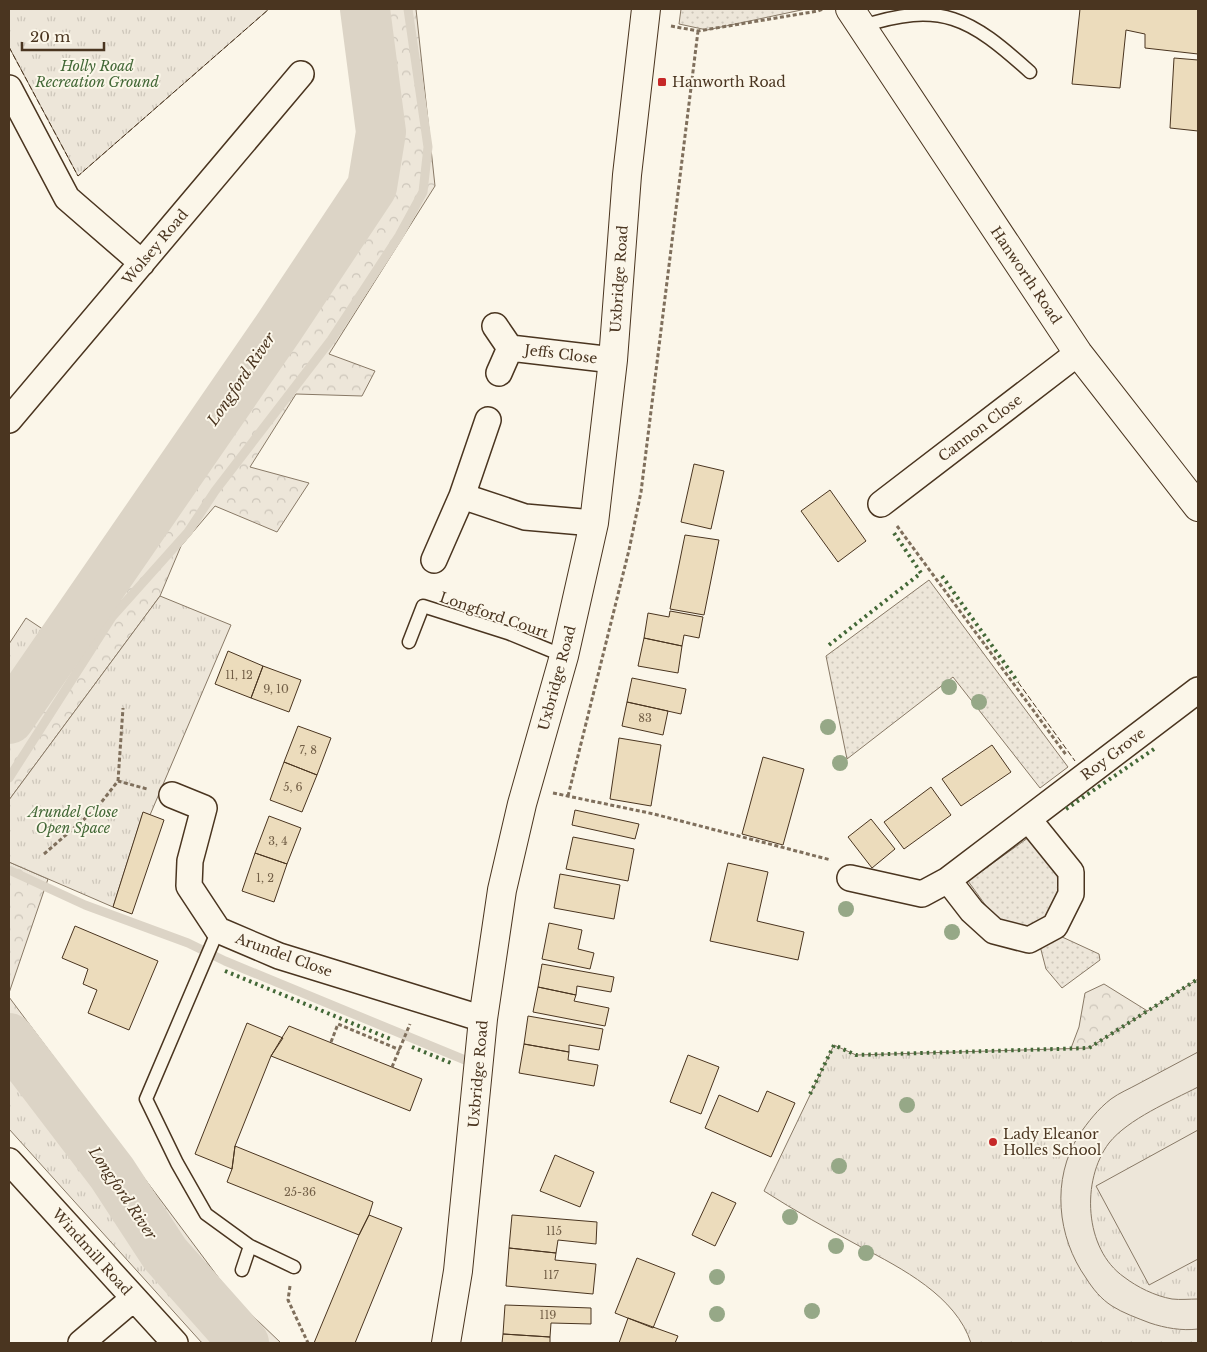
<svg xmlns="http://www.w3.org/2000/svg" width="1207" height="1352" font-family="'Libre Baskerville',serif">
	<defs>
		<pattern id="grass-dots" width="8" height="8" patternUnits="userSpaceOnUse" patternTransform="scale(1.25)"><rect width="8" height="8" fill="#ede6d9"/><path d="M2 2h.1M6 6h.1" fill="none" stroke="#cdc6ba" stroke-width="1.8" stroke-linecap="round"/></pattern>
		<pattern id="forest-crowns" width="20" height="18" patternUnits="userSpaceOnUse" patternTransform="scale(1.25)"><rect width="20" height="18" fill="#ede6d9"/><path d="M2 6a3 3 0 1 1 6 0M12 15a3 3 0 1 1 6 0" fill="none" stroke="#cdc6ba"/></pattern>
		<pattern id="park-tufts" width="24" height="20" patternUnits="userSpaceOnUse" patternTransform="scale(1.25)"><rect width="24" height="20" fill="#ede6d9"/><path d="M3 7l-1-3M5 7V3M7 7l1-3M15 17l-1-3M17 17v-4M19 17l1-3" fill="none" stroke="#cdc6ba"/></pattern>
	</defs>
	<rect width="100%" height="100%" fill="#fbf6e9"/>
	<path fill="url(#grass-dots)" stroke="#887966" d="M681 9H806L707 30 679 24Z
		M929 580 1068 767 1040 788 953 677 847 759 826 656Z
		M1032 835 1061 876 1060 898 1047 920 1026 927 1000 920 989 910 968 881Z
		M1060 936 1099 954 1100 960 1062 988 1046 969 1040 946Z"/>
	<path fill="url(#forest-crowns)" stroke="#887966" d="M374 9H416L435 186 329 354 375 371 362 396 296 394 250 467 309 483 277 532 215 506 181 546 160 596 9 800V718L103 597 112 555 159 521 326 275 327 241 356 230 396 154Z
		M9 862 48 879 9 993Z
		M1104 984 1162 1020 1065 1064 1079 1027 1085 993Z
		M9 997 233 1297 281 1343H251L171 1249 130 1191 9 1031Z"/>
	<path fill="url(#park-tufts)" stroke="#887966" d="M9 9H269L78 176 9 47Z
		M160 596 231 625 150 815 143 813 113 907 9 862V800Z
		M26 618 47 632 9 686V644Z
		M1198 979V1343H971C956 1296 901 1268 861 1247 828 1229 795 1211 764 1191L834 1045 856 1055 1089 1048Z
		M9 1067 159 1264 230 1343H202L9 1129Z"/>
	<path fill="#ede6d9" stroke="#887966" d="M1198 1052V1087C1171 1101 1128 1119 1109 1143 1081 1180 1084 1249 1124 1277 1137 1287 1155 1296 1172 1299 1180 1300 1190 1299 1198 1299V1329C1182 1331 1165 1328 1150 1323 1137 1318 1123 1313 1112 1306 1101 1299 1093 1289 1086 1278 1057 1237 1051 1179 1079 1135 1088 1122 1098 1109 1111 1099 1119 1093 1129 1089 1138 1084 1158 1073 1178 1063 1198 1052Z
		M1198 1130V1259L1149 1285 1096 1186Z"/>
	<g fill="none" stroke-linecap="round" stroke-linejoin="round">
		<path stroke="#dcd4c6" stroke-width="9" d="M9 778 112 617 188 532 215 491 331 340 399 236 423 192 428 147 408 9
			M9 870 85 905 188 943 225 961 465 1060"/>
		<path stroke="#dcd4c6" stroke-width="50" d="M9 719 279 327 372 187 381 132 365 9
			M9 1038 112 1173 165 1254 244 1343"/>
	</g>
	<path fill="#ecdcbc" stroke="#4a3520" d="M1080 9H1198V54L1145 48V34L1126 30 1120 88 1072 84Z
		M1174 58 1198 60V131L1170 128Z
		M694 464 724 471 711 529 681 522Z
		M830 490 866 541 838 562 801 511Z
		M685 535 719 540 704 615 670 609Z
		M670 611 703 617 699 638 684 635 682 646 644 638 648 613 669 617Z
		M644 638 682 646 678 673 638 666Z
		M228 651 263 666 251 698 215 684Z
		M263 666 301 680 289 712 251 698Z
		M632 678 686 689 681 714 627 702Z
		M627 702 668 711 663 735 622 726Z
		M298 726 331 738 317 775 284 762Z
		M619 738 661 745 651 806 610 799Z
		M992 745 1011 772 961 806 942 779Z
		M763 757 804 769 783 845 742 834Z
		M284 762 317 775 302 812 270 800Z
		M931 787 951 815 904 849 884 822Z
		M575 810 639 824 635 839 572 825Z
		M143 812 164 820 132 914 113 907Z
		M269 816 301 828 287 864 255 853Z
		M871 819 895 849 872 868 848 837Z
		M573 837 634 849 628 881 566 869Z
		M255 853 287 864 274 902 242 891Z
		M728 863 768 872 757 921 804 932 798 960 710 941Z
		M560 874 620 885 614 919 554 908Z
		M549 923 582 930 578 949 594 953 590 969 542 959Z
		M75 926 158 961 129 1030 88 1013 97 990 83 984 88 969 62 958Z
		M542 964 614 977 611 992 577 986 576 995 538 987Z
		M538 987 576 995 574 1001 609 1008 605 1026 533 1012Z
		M528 1016 603 1029 599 1050 569 1045V1052L524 1044Z
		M247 1023 283 1038 271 1056 235 1146 232 1169 195 1154Z
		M289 1026 422 1079 410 1111 271 1056Z
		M524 1044 569 1052 568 1060 598 1065 594 1086 519 1073Z
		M688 1055 719 1067 701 1114 670 1102Z
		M767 1091 795 1103 771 1157 705 1128 719 1095 758 1112Z
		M235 1146 373 1202 369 1215 359 1235 227 1182 232 1169Z
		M555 1155 594 1172 580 1207 540 1191Z
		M712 1192 736 1203 715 1246 692 1235Z
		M369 1215 402 1228 355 1343H314L359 1235Z
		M512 1215 597 1222 596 1244 558 1240 556 1253 509 1248Z
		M509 1248 556 1253 555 1260 596 1264 593 1294 506 1286Z
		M637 1258 675 1273 653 1328 615 1313Z
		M505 1305 591 1308V1324L551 1323 550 1337 503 1334Z
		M628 1318 678 1336 675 1343H619Z
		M503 1334 550 1337V1343H502Z"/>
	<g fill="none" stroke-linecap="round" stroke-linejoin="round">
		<g stroke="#4a3520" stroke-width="15">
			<path id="service" d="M860 27C942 0 970 18 1030 72
				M409 642 423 606 508 633 564 656
				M218 930 146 1099 177 1163 206 1214 250 1246 294 1267
				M242 1270 250 1246"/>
		</g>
		<g stroke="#4a3520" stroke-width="28">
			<path id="minor" d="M9 88 67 198 142 263
				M495 326 510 348 613 360
				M499 373 510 348
				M9 420 301 74
				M462 496 525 517 594 523
				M881 504 1078 353
				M434 560 462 496 488 420
				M172 795 204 808 190 861 189 886 218 930 279 956 483 1019
				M850 878 922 894 948 880 1198 690
				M948 880 972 911 994 931 1029 940 1055 926 1071 894V872L1029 820
				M9 1161 175 1343
				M81 1343 134 1298"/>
		</g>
		<g stroke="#4a3520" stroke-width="30">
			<path id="tertiary" d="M850 9 1078 353 1198 507"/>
		</g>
		<g stroke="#4a3520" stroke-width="30">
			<path id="primary" d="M446 1343 458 1271 483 1019 502 890 522 804 564 656 594 523 613 360 627 175 646 9"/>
		</g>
		<path stroke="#7f6f5c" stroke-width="3" stroke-dasharray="4 2.5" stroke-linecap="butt" d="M671 26 698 31 818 11 823 9
			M897 526 1067 756
			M118 781 123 708
			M553 793 654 814 831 860
			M568 796 629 550 641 492 698 31
			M44 854 96 809 118 781 147 789
			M331 1042 338 1024 400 1050
			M392 1067 410 1024
			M290 1286 288 1300 308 1343"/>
		<use href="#service" stroke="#fbf6e9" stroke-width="12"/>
		<use href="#minor" stroke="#fbf6e9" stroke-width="25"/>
		<use href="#tertiary" stroke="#fbf6e9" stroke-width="28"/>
		<use href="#primary" stroke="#fbf6e9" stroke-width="28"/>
		<path stroke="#436837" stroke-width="4" stroke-dasharray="2.5 4" stroke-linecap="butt" d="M942 576 1018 682
			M829 645 921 573 894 533
			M1066 809 1157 747
			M225 971 393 1040
			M412 1047 451 1063
			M810 1094 834 1045 856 1055 1089 1048 1198 979"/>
		<path stroke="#4a3520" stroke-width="1" stroke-dasharray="6 2.5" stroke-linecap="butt" d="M9 47 78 176 269 9
			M1018 682 1075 761"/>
	</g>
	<g fill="#96a887">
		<circle cx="949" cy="687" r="8"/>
		<circle cx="979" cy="702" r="8"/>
		<circle cx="828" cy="727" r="8"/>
		<circle cx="840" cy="763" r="8"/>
		<circle cx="846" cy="909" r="8"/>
		<circle cx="952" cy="932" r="8"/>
		<circle cx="907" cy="1105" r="8"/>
		<circle cx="839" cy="1166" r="8"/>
		<circle cx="790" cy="1217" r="8"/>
		<circle cx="836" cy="1246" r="8"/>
		<circle cx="866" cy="1253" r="8"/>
		<circle cx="717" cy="1277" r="8"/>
		<circle cx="812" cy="1311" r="8"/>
		<circle cx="717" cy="1314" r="8"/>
	</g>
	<g fill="#c62828" stroke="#fbf6e9" stroke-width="2">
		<rect x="657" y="77" width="10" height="10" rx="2.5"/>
		<circle cx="993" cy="1142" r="5"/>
	</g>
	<g text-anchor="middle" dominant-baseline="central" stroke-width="4" stroke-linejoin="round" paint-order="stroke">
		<g font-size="11" fill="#725f47">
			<text x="239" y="675">11, 12</text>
			<text x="276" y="689">9, 10</text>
			<text x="645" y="718">83</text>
			<text x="308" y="750">7, 8</text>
			<text x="293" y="787">5, 6</text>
			<text x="278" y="841">3, 4</text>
			<text x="265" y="878">1, 2</text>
			<text x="300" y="1192">25-36</text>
			<text x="554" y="1231">115</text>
			<text x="551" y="1275">117</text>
			<text x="548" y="1315">119</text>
		</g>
		<g font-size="14" font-style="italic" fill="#436837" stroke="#fbf6e9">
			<text x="97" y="66">Holly Road<tspan x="97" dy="16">Recreation Ground</tspan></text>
			<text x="73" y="812">Arundel Close<tspan x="73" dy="16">Open Space</tspan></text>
		</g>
		<g font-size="14" fill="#4a3520" stroke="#fbf6e9" text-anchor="start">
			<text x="672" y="82">Hanworth Road</text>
			<text x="1003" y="1134">Lady Eleanor<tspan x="1003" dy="16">Holles School</tspan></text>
		</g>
		<g font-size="14" fill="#4a3520" stroke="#fbf6e9">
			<text transform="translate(155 247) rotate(-50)">Wolsey Road</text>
			<text transform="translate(1026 275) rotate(56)">Hanworth Road</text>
			<text transform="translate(619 279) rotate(-86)">Uxbridge Road</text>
			<text transform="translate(561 354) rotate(7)">Jeffs Close</text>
			<text transform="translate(980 428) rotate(-37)">Cannon Close</text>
			<text transform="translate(494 615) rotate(19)">Longford Court</text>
			<text transform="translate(557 678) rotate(-75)">Uxbridge Road</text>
			<text transform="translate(1113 754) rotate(-37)">Roy Grove</text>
			<text transform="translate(284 955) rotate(20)">Arundel Close</text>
			<text transform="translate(478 1074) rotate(-85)">Uxbridge Road</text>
			<text transform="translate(92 1252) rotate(48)">Windmill Road</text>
		</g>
		<g font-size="15" font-style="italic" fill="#4a3520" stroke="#fbf6e9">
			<text transform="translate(241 379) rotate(-56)">Longford River</text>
			<text transform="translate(123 1193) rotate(56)">Longford River</text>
		</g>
	</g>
	<rect width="1207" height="1352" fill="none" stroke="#4a3520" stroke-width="20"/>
	<path d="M22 42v8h82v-8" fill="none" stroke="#4a3520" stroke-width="2.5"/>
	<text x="30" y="42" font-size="15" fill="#4a3520" stroke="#fbf6e9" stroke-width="4" paint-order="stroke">20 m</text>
</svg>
